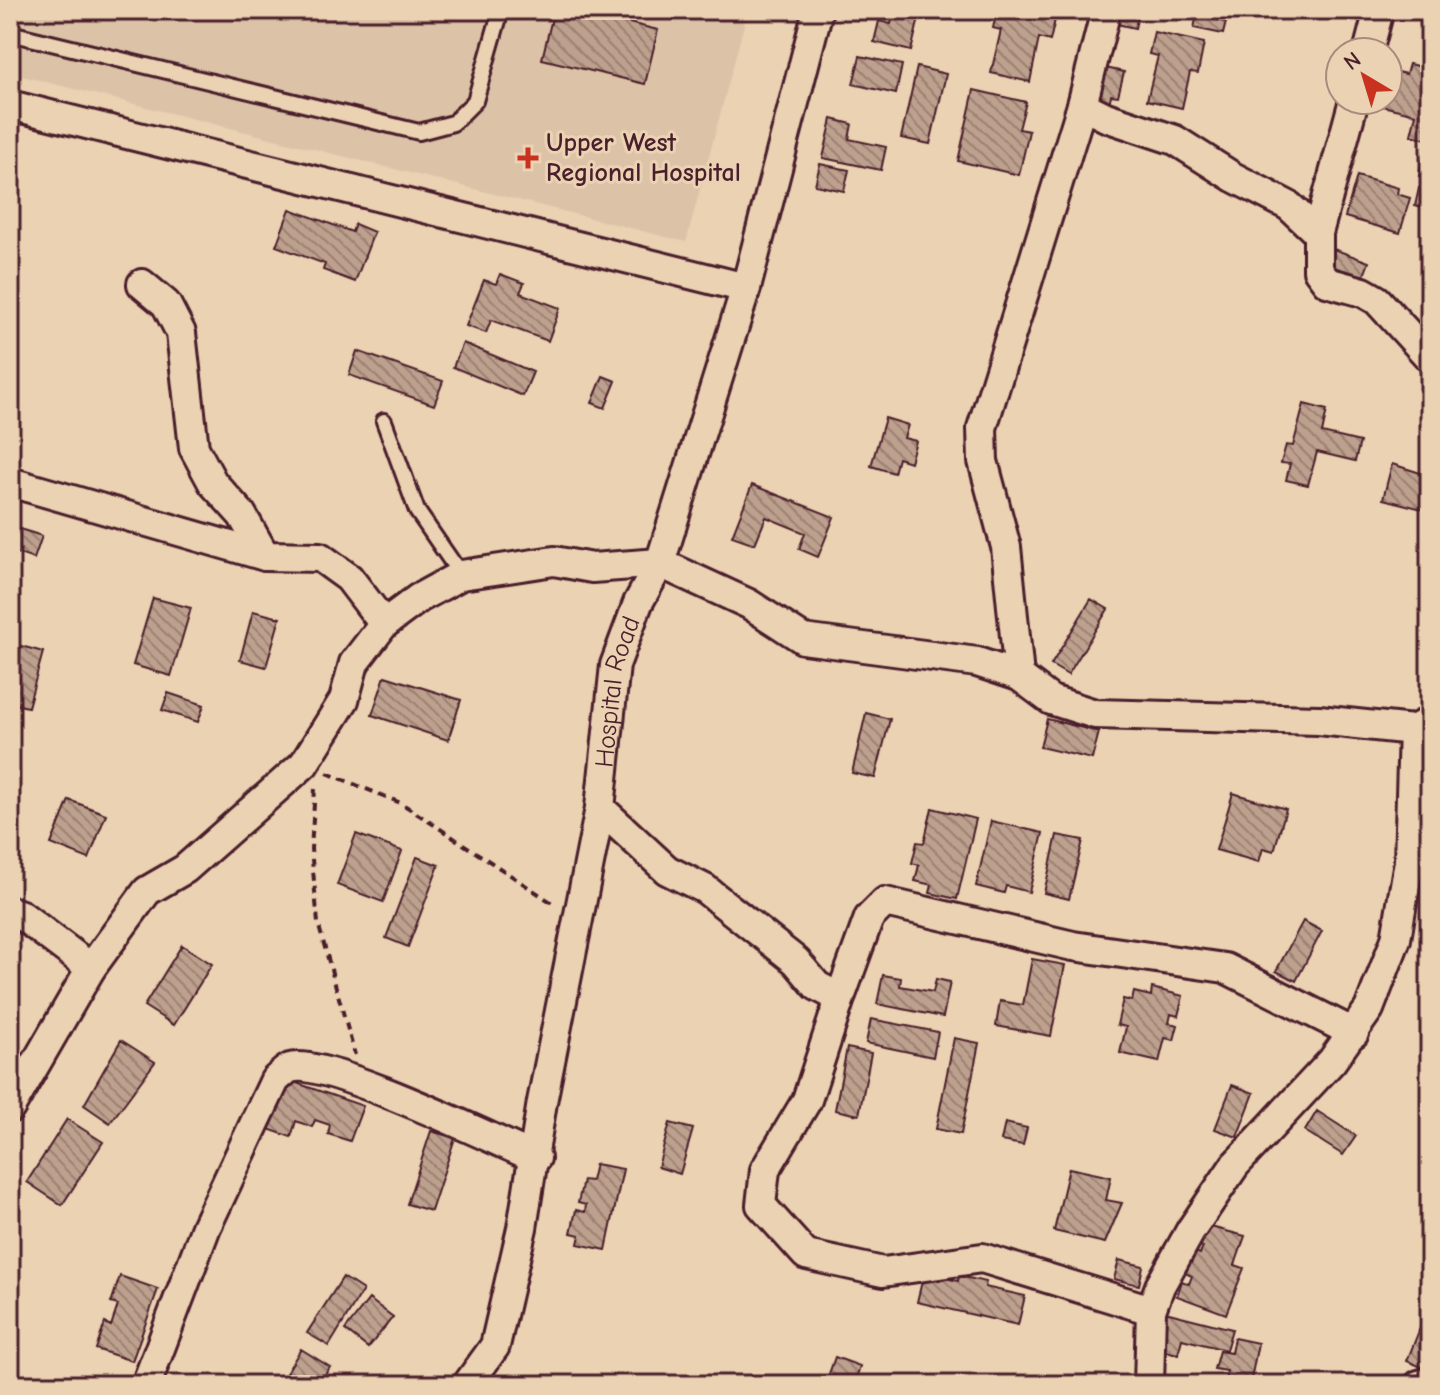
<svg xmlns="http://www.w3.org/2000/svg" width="1440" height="1395" font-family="'Comic Neue',sans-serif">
	<defs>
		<pattern id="building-back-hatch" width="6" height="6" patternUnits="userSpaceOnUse" patternTransform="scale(2)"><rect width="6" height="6" fill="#bda08d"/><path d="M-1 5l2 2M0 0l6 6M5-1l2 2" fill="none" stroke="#9c8273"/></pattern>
	</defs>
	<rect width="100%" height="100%" fill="#ead2b3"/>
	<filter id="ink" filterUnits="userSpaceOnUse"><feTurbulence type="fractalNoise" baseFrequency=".0125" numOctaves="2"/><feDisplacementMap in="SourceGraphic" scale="16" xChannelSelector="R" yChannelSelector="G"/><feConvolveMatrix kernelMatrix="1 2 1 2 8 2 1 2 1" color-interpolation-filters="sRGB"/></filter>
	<g filter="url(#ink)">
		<path fill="#dcc3a8" d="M10 10H748L686 242 10 73Z"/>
		<path fill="url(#building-back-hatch)" stroke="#4a1f2b" stroke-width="2" d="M554 10H575L658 30 645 84 542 59Z
			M894 10H921L911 51 874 42 879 21 891 24Z
			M997 10 1057 11 1050 41 1039 38 1030 82 991 73 1001 30 993 28Z
			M1115 10H1139L1135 28 1112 23Z
			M1197 15 1226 22 1223 34 1194 28Z
			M1154 32 1204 43 1198 73 1190 72 1182 108 1147 100 1158 56 1149 54Z
			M860 56 902 65 896 94 853 84Z
			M1423 57 1430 59V140L1411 135 1416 114 1378 105 1379 100H1388V70L1406 74 1409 64 1421 67Z
			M917 67 946 74 930 144 901 138Z
			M1101 67 1124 72 1118 96 1111 95 1108 108 1093 104Z
			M974 90 1026 102 1019 129 1029 131 1019 175 958 161Z
			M832 119 852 124 849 139 886 147 881 170 823 158Z
			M1426 144 1430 145V179L1419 176Z
			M820 164 849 170 844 191 815 185Z
			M1357 176 1398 188 1397 194 1410 198 1400 233 1345 217Z
			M1419 188 1430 191V210L1415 206Z
			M290 209 352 232 355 224 374 232 355 282 323 270 325 264 276 246Z
			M1328 247 1369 262 1363 278 1322 263Z
			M500 274 524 283 520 293 560 308 548 341 491 320 486 333 466 326 484 280 496 284Z
			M463 343 533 372 523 396 453 367Z
			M357 351 443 381 434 405 349 375Z
			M603 376 616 381 605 408 592 403Z
			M1304 404 1327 410 1322 433 1360 442 1355 461 1317 452 1308 485 1286 480 1290 464 1281 463 1286 445 1293 446Z
			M885 418 908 425 904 438 916 441 910 462 898 458 894 473 871 466Z
			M1392 464 1430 476V511L1383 499Z
			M752 485 834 517 818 557 799 549 805 533 766 517 755 544 732 536Z
			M10 526 42 536 34 559 10 551Z
			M153 598 191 608 171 676 133 665Z
			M1091 599 1108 609 1068 675 1051 665Z
			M253 611 280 618 266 667 240 660Z
			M21 646 43 652 28 707 10 703Z
			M385 676 461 700 448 740 372 715Z
			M168 693 204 705 198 722 162 710Z
			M866 713 890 719 875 778 852 773Z
			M1047 719 1099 732 1092 759 1040 747Z
			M1233 793 1286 809 1274 851 1263 848 1259 862 1216 850Z
			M69 800 106 814 89 859 51 844Z
			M932 808 976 819 957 899 930 893 932 885 915 881 919 865 912 863 917 842 924 843Z
			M991 821 1043 833 1029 892 1006 886 1004 893 976 886Z
			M356 834 402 851 383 902 337 885Z
			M1057 835 1083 840 1069 899 1044 893Z
			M417 857 439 865 408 947 386 938Z
			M1303 921 1322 931 1296 981 1276 971Z
			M182 945 212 964 174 1025 144 1006Z
			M1032 959 1065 965 1051 1036 996 1026 1000 1001 1023 1005Z
			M883 975 901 978 900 986 933 992 936 979 950 982 943 1017 877 1004Z
			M1152 988 1183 996 1178 1016 1171 1014 1169 1023 1178 1025 1174 1040 1165 1038 1159 1062 1120 1053 1126 1027 1117 1025 1123 999 1132 1001 1134 992 1151 996Z
			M871 1019 938 1032 933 1057 866 1043Z
			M954 1038 979 1043 961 1134 936 1129Z
			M121 1040 155 1062 110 1123 84 1105Z
			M847 1048 871 1053 859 1115 835 1110Z
			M285 1079 363 1106 350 1141 328 1134 330 1125 315 1120 312 1127 296 1121 291 1137 268 1129Z
			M1232 1085 1254 1093 1237 1137 1215 1129Z
			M1317 1111 1356 1136 1343 1155 1305 1131Z
			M67 1119 103 1142 62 1205 27 1182Z
			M670 1123 693 1129 680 1174 658 1167Z
			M1005 1123 1027 1128 1023 1145 1001 1141Z
			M431 1131 455 1138 431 1211 407 1204Z
			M595 1164 623 1169 606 1250 578 1244 580 1235 571 1233 576 1210 585 1212 586 1205 578 1203 583 1180 591 1181Z
			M1069 1168 1111 1177 1106 1200 1122 1203 1105 1243 1054 1231Z
			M1203 1225 1245 1236 1235 1265 1244 1268 1226 1314 1177 1296 1182 1281 1189 1284 1192 1276 1185 1273 1192 1251 1200 1254 1203 1247 1196 1245Z
			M1119 1260 1143 1266 1139 1285 1114 1279Z
			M924 1273 958 1281 959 1276 986 1282 985 1287 1025 1296 1018 1325 917 1302Z
			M120 1276 158 1289 132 1361 96 1349 105 1323 111 1326 118 1305 111 1303Z
			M343 1277 363 1290 329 1346 307 1333Z
			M369 1299 393 1317 368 1348 345 1330Z
			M1430 1303V1368L1429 1370 1407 1361Z
			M1165 1312 1232 1329 1226 1350 1182 1339 1178 1354 1156 1349Z
			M1234 1338 1258 1343 1250 1385H1224L1227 1371 1214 1369 1219 1351 1231 1353Z
			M301 1349 330 1367 318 1385H279Z
			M835 1357 860 1366 854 1385H825Z"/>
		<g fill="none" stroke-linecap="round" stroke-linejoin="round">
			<g stroke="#4a1f2b" stroke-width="20">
				<path id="lane" d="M10 33 419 132 453 123 475 101 501 10
					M384 421 417 511 461 575"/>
			</g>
			<g stroke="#4a1f2b" stroke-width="34">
				<g id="street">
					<path d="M1368 52 1379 10"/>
					<path d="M10 105 746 288"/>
					<path d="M1082 105 1106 117 1175 140 1233 177 1289 206 1318 233V270L1327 282 1363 292 1377 300 1430 358"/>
					<path d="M1318 233 1354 100"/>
					<path d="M142 284 166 304 181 333 194 448 213 483 242 515 265 556"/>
					<path d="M10 482 265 556 320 557 349 578 384 624"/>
					<path d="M1019 676 1006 547 983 461 982 428 1082 105 1106 10"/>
					<path d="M600 808 667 870 705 889 796 961 817 986 840 998 807 1100 765 1170 761 1205 806 1255 883 1272 982 1258 1151 1310"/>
					<path d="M10 911 21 915 91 968 147 891 185 869 304 764 344 700 354 663 384 624 419 598 461 575 554 561 592 568 660 563 749 604 803 639 977 662 1019 676 1051 700 1095 714 1319 720 1413 730 1430 721"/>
					<path d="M840 998 869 918 885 902 1073 946 1225 968 1354 1033"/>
					<path d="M10 1108 91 968"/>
					<path d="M146 1385 206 1227 275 1080C279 1077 285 1070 290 1068 324 1057 496 1141 536 1158"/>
					<path id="s1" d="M467 1385 495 1346 522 1228 542 1102 600 808 615 665 638 603 660 563 746 288 818 10"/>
					<path d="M1149 1385 1151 1310 1160 1286 1191 1230 1235 1165 1332 1061 1369 1009 1396 939 1409 861 1413 730"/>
					<path d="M1419 1385 1430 1382"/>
				</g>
			</g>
			<path stroke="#4a1f2b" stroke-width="4" stroke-dasharray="8 6" stroke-linecap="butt" d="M327 773 401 803 554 904
				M315 789 311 849 318 923 355 1055"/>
			<use href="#lane" stroke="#ead2b3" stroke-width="14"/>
			<use href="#street" stroke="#ead2b3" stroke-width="28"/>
		</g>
	</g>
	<path fill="#c8321e" stroke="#ead2b3" stroke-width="3" d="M524 146h8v8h8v8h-8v8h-8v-8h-8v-8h8z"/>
	<g text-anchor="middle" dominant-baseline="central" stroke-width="6" stroke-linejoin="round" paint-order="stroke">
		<g font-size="26" font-weight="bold" fill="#4a1f2b" stroke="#ead2b3" text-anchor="start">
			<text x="546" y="143">Upper West<tspan x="546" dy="30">Regional Hospital</tspan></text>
		</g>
		<g font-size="26" fill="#4a1f2b" stroke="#ead2b3">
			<text stroke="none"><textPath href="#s1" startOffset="714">Hospital Road</textPath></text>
		</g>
	</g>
	<rect width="1440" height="1395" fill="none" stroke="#ead2b3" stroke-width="40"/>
	<rect x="20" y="20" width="1400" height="1355" fill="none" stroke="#4a1f2b" stroke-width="3" filter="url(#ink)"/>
	<g transform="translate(1364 76) rotate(322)"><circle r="38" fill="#ead2b3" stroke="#aa8a7d" stroke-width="2"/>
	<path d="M0-6L14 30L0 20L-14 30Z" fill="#c8321e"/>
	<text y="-12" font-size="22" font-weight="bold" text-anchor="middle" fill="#4a1f2b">N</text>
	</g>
</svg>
